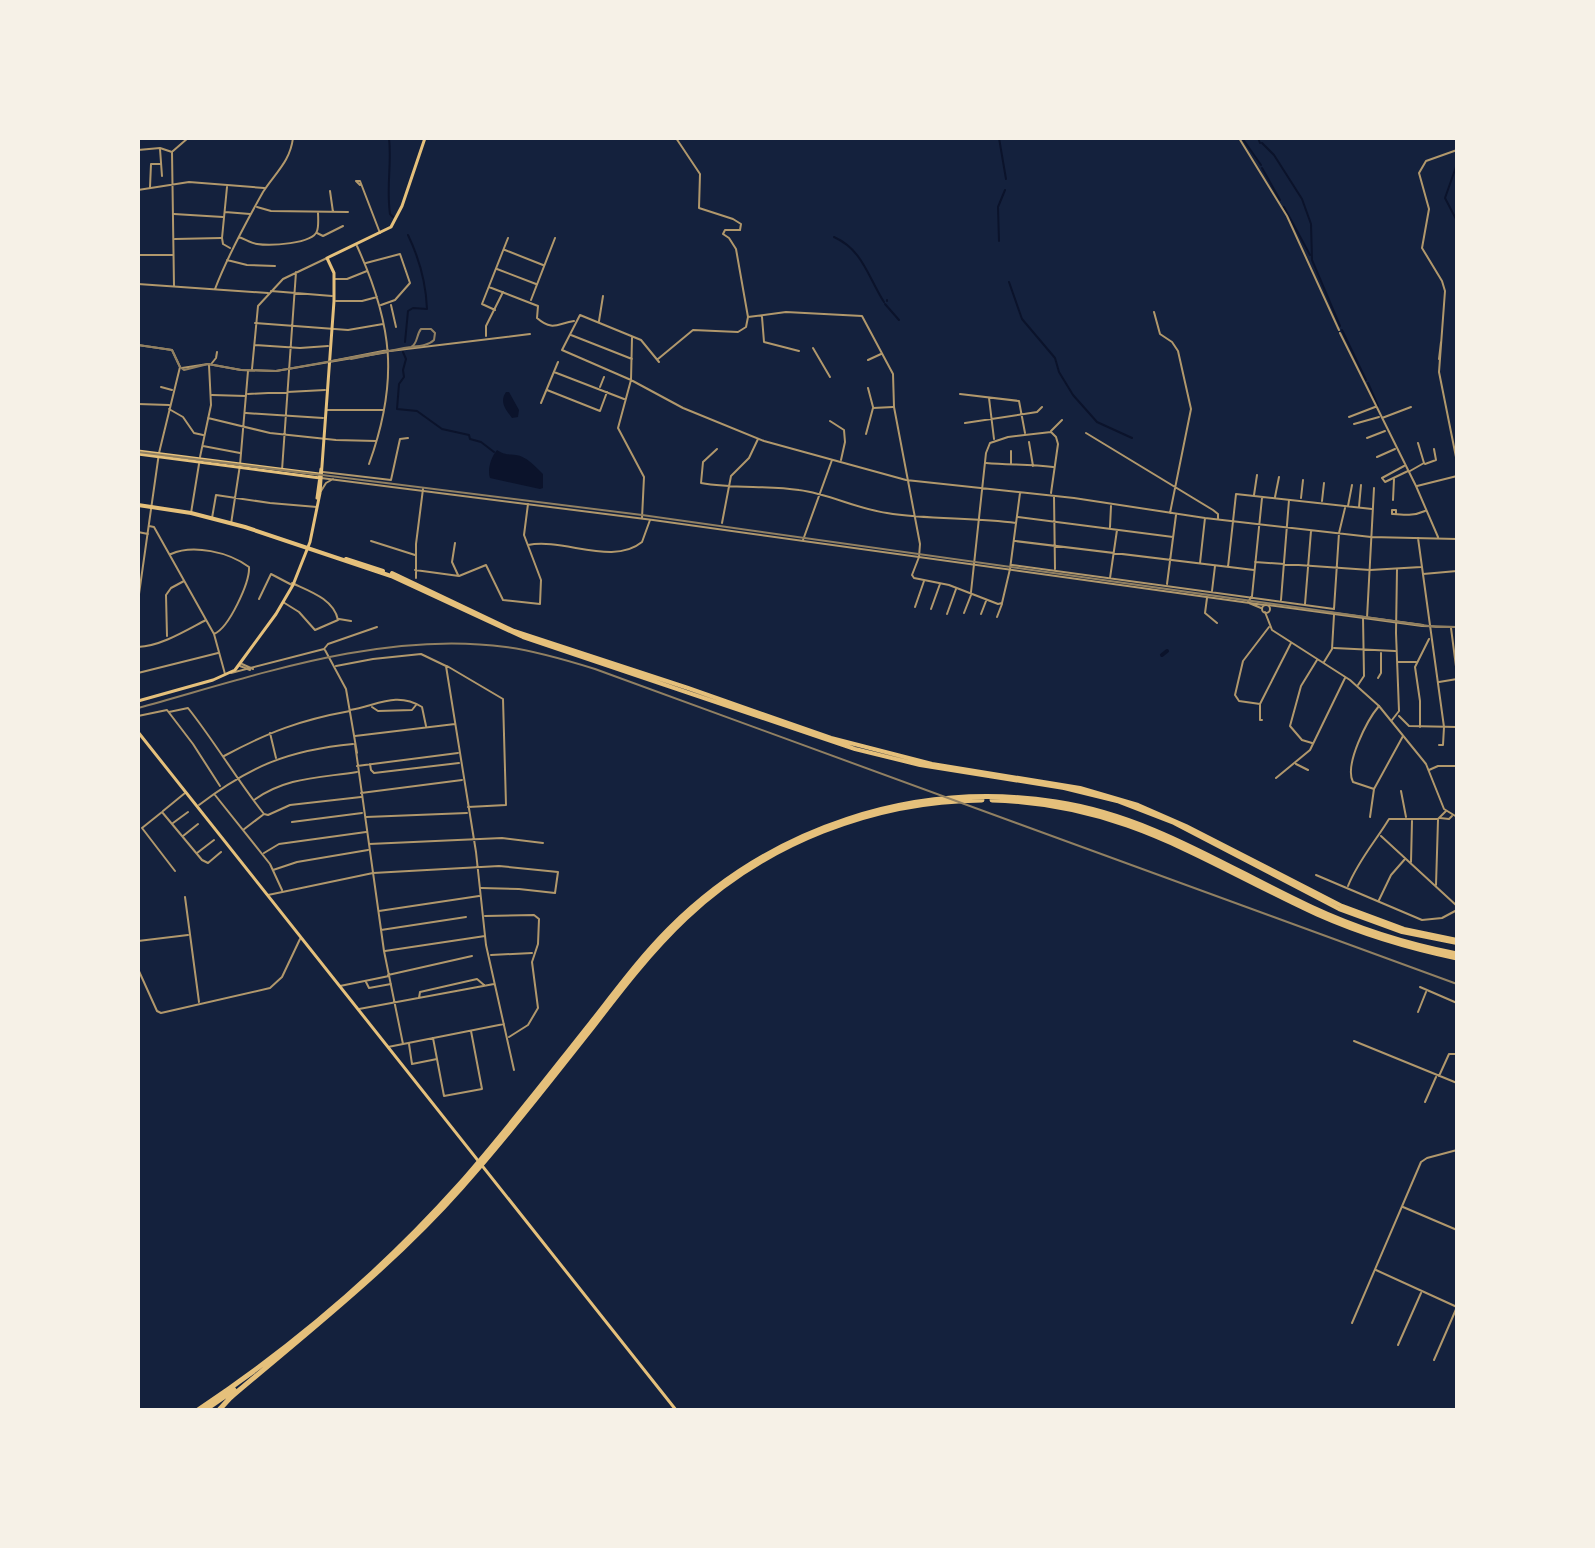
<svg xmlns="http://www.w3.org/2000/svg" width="1595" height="1548" font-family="'Source Serif 4',serif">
	<rect width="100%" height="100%" fill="#14213d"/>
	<path fill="#0b132b" d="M506 392H509L519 410 518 417 512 418C506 410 499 402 506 392Z
		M497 450C505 455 507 454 516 455 526 456 536 467 543 474V488L540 489 490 478C487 470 491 457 497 450Z"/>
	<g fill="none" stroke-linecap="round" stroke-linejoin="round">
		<path stroke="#0b132b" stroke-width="2" d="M389 138C392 164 386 187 390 214L393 217
			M999 138 1006 179
			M1242 138 1261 165
			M1258 138 1260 143
			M1262 143 1274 155 1302 199 1311 224 1312 260 1340 326
			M1457 164 1445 198 1457 221
			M1262 168 1280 200
			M1284 207 1310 255
			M834 237C863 250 868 277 884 302
			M999 241 998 207 1005 190
			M1009 282 1022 319 1055 358 1059 372 1073 395 1097 422 1132 438
			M887 300V301
			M885 304 899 320
			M1342 330 1366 380
			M405 342 408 311 413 308 427 309C426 282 420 260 408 235
			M403 352 406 359 403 370 404 377 399 384 397 409 417 411 442 429 469 435 470 439 481 442 494 452
			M1368 383 1378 406"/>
		<path stroke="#0b132b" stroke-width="4" d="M1162 655 1167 651"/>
		<path stroke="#b1986c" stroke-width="2" d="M1239 138 1287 216 1339 330
			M160 149 162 176
			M138 150 160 148 172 152
			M173 151 188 138
			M172 152 174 286
			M360 185 356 181H360L380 233
			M150 187 151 164H161
			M227 187 222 238 223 244 230 248
			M138 190 189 182 264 188
			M330 191 333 212
			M257 207 271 211 348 212
			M225 212 250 214
			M174 214 223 217
			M317 233 323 236 343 226
			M239 237C245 239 251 243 257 244 270 246 313 244 317 231 319 226 318 217 318 212
			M175 239 221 238
			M357 246C393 325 399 381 369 464
			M505 250 543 265
			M138 255H173
			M227 260 247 265 275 266
			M366 263 400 254 410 283 395 300 381 305
			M497 269 536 284
			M335 279H347L367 271
			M138 284 268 293
			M489 287 538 306 537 318C553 332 558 323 574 321
			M215 289C228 255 245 224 263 192 275 173 290 162 293 138
			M271 291 332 296
			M531 300 555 238
			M336 301H362L377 297
			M391 305 396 327
			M495 310 482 304 508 238
			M1154 312 1160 334 1172 342 1178 351 1191 409 1170 513
			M748 317 786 312 862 316 893 374 894 407 920 544 919 557 912 575 914 578 949 585 998 604 1002 603 1010 569 1020 493
			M762 317 764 342 799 351
			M599 321 603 296
			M255 323 348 330 383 324
			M1340 333 1416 486 1438 537
			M571 335 632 359
			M486 336V326L503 292
			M632 338 631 380 618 428 644 477 642 518
			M138 345 172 350 180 367 159 453 138 601
			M255 345 300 348 328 346
			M813 348 830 377
			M390 351 530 334
			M658 359 693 330 738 332 746 327 748 317 736 249 729 238 723 234 725 230H740L741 224 733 219 699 208 700 174 676 138
			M868 360 881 354
			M332 361 388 350
			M659 362 641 340 580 315 562 350 631 380 683 408 764 441 906 480 1074 498 1205 518 1371 537 1457 539
			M212 363 216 358 217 352
			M182 368 208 364 241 370 276 371 388 352
			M252 369 258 306 283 279 327 258
			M554 372 624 399
			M161 387 172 390
			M600 387 604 377
			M868 388 873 407
			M547 390 600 411 607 392
			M248 394 325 390
			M960 394 1019 401 1025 433
			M212 395 246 396
			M989 398 994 439
			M541 403 558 362
			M138 404 169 405
			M169 409 183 417 194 433 203 435
			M327 410H384
			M246 413 323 418
			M1349 417 1375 407
			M208 418 270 433 336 440 376 441
			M1382 418 1411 407
			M830 421 844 430 845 442 841 460
			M965 423 1037 412 1042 407
			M1354 424 1379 417
			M1051 431 1062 420
			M1086 433 1213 510 1218 514V518
			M866 434 873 408 893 407
			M1367 438 1385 431
			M1029 442 1033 466
			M203 446 240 453
			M717 449 703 462 701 483C734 489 767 485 799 490 830 494 857 509 887 513 929 520 973 517 1016 523
			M1011 451V463
			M200 457 211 405 209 365
			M1377 457 1395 449
			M986 463C1010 465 1030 464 1053 467
			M1425 464 1436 460 1434 449
			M282 470 296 272
			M1410 471 1424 463 1418 443
			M323 472 391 480 400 439 408 438
			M1382 478 1385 482 1408 471
			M1382 478 1404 466
			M1417 486 1457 476
			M1254 495 1257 475
			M1054 496 1055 569
			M1275 497 1279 477
			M1301 498 1303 480
			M1393 500 1394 479
			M1322 501 1324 483
			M1348 506 1352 485
			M1359 507 1361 485
			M191 513 199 464
			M1396 514V510H1392V514C1404 515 1414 516 1425 511
			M1018 517 1173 537
			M212 518 216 495 270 503 317 507
			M722 523 731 476 749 458 758 439
			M231 524 240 465 248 371
			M149 526 154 527 214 634 225 674
			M1110 527 1111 506
			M138 532 148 534
			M1418 538 1444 727 1443 745H1439
			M803 540 832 460
			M371 541 415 555
			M1015 541 1254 570
			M455 543 452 562 458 575
			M528 545C564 538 613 566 642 542L650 520
			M171 554C193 544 229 552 249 567 250 582 229 628 214 634
			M1255 562 1370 570 1421 567
			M1200 563 1205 518
			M1012 565 1334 609
			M1228 567 1236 494 1372 509
			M415 570 459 576 486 565 503 600 540 604 541 580 524 535 528 504
			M1423 574 1457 571
			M416 578V544L423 489
			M1110 578 1117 530
			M1167 584 1176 515
			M1212 591 1215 566
			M971 592 986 453 990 443 1008 437 1051 432 1056 437 1058 444 1051 493
			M1207 598 1205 613 1217 623
			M259 599 271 574 292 585
			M1281 600 1289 500
			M283 602 299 612 315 630 338 620C334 599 309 591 292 583
			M1248 602 1252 596 1262 498
			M1305 604 1311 531
			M915 607 924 581
			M931 609 940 584
			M1334 609 1339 533 1345 508
			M964 613 971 595
			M947 614 956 589
			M981 614 986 601
			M997 617 1002 604
			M1367 618 1374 488
			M339 619 351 621
			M1451 628 1457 674
			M167 636 166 595 171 588 184 581
			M138 647C161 646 185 631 206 620
			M1334 648 1395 651
			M325 650 346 689 357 753
			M1324 662 1332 649 1334 615
			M1398 662H1416
			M242 664 253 669
			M240 666 250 670
			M336 666 373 659 421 654 446 666 476 852 486 945 514 1070
			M447 666 503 699 506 805 468 807
			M138 673 218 653
			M231 673 324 649 328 644 377 627
			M1378 678 1381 673V653
			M1439 682 1457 679
			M1358 685 1364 676 1363 617
			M1260 704 1239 701 1235 695 1243 661 1269 627
			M372 707 378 711 412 710 416 705
			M350 710C376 706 396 691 422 707L426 726
			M169 712 188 708C215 742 237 780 264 814
			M138 716 167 710 193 744 220 786
			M1399 716 1409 726 1457 727
			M1262 720H1260V704L1291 643
			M1392 720 1399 711 1396 633 1397 569
			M1420 727V701L1415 667 1429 639
			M270 733 276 758
			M355 736 455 724
			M1312 743 1302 740 1290 726 1301 686 1317 660
			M355 744 384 951 403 1044
			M224 756C269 732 300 720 350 711
			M370 764 371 770 374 773 459 763
			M1296 764 1308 770
			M357 766 458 753
			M1429 770 1438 766H1457
			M1276 778 1310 750 1345 678
			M1374 789 1353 782C1344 765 1367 720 1379 706
			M1401 791 1406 817
			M361 793 462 780
			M215 795 270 864 282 890
			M254 800C286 777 319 778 357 772
			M199 805C250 766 289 750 353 744
			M163 811 185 793
			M366 817 467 813
			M1370 817 1374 789 1403 736
			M1440 818 1449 819 1452 816
			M292 822 362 813
			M173 823 188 812
			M243 830 264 814 268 815 290 805 361 797
			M183 836 198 824
			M1381 836 1457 906
			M369 844 502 838 543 843
			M197 853 214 840
			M264 853 279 844 366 832
			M1411 862 1412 821
			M273 870 297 862 368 850
			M175 871 142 828 162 812 202 860 208 863 221 852
			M1316 875 1422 920 1442 918 1457 910
			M1436 885 1438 820
			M1348 886C1358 861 1375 842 1389 819H1438L1446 811
			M268 895 373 873 499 866 558 872 555 893 519 889 481 888
			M185 897 199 1002
			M1379 900 1391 875 1405 859
			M379 911 479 896
			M485 916 534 915 539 919 538 944 532 962 538 1008 528 1025 509 1037
			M381 930 466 917
			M138 941 188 935
			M385 951 485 936
			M491 955 532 953
			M138 969 157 1011 161 1013 270 988 282 977 300 939
			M388 975 472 956
			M366 982 369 988 391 984
			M340 986 389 976
			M1420 987 1457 1003
			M419 998 420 992 477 979 484 985
			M359 1009 494 984
			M1418 1012 1426 992
			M433 1038 444 1096 482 1089 471 1031
			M1354 1041 1457 1083
			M409 1044 412 1064 437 1059
			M388 1047 504 1024
			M1439 1076 1449 1054H1457
			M1425 1102 1436 1077
			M1403 1207 1457 1230
			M1376 1270 1457 1307 1434 1360
			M1352 1323 1421 1162 1427 1158 1457 1150
			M1398 1345 1421 1293"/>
		<path stroke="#b1986c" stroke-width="2" d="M1457 150 1426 161 1419 173 1429 209 1422 248 1442 281 1445 291 1439 372 1457 462
			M1439 359 1441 342
			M321 478 653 520 1264 605
			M321 491 326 483 333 479
			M1249 603 1261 608
			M1262 609a4 4 0 1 1 8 0a4 4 0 1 1-8 0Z
			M1269 605 1422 626 1457 627
			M1265 612 1272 630 1350 680 1379 706 1426 764 1444 809 1457 817
			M1327 612 1423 625"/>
		<path stroke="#e5c07b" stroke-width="3" d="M138 451 319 474
			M138 454 320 478
			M317 498 321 469
			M138 701 213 680 235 670 276 614 293 585 310 542 320 493 334 301V273L327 258 391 227 402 206 425 138
			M138 732 676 1410"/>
		<path stroke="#e5c07b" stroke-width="4" d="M138 505 191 513 245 527 391 576 523 637 855 749 920 765 1064 788 1117 801 1174 823 1339 909 1402 932 1457 943
			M346 559 383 571
			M392 573 514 631 688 688 831 738 932 764 1080 788 1138 805 1186 826 1342 906 1404 929 1457 940"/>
		<path stroke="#e5c07b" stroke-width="5" d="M992 800C1126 804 1202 861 1317 914 1362 934 1409 948 1457 958
			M198 1410C294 1346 382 1271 459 1185 505 1133 547 1078 590 1024 616 991 640 958 669 929 770 828 914 780 1056 802 1150 816 1227 868 1311 907 1358 929 1406 944 1457 954
			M205 1410 234 1390
			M219 1410 230 1398C310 1330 392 1266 462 1187 508 1136 549 1082 592 1028 621 990 651 951 686 918 765 843 873 801 982 800"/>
		<path stroke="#918062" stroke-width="2" d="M138 345 172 350 180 367 184 370 208 364 241 370 276 371 411 347C418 344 416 335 421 329H431L435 333 434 340C427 347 414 346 404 348L351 359
			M138 452 642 515 1436 627H1457"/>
		<path stroke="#918062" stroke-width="2" d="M138 708C255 676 383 630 506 647 536 651 566 660 595 669L1457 984"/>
	</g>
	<rect width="1595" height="1548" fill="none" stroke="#f6f1e7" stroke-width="280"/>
</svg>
